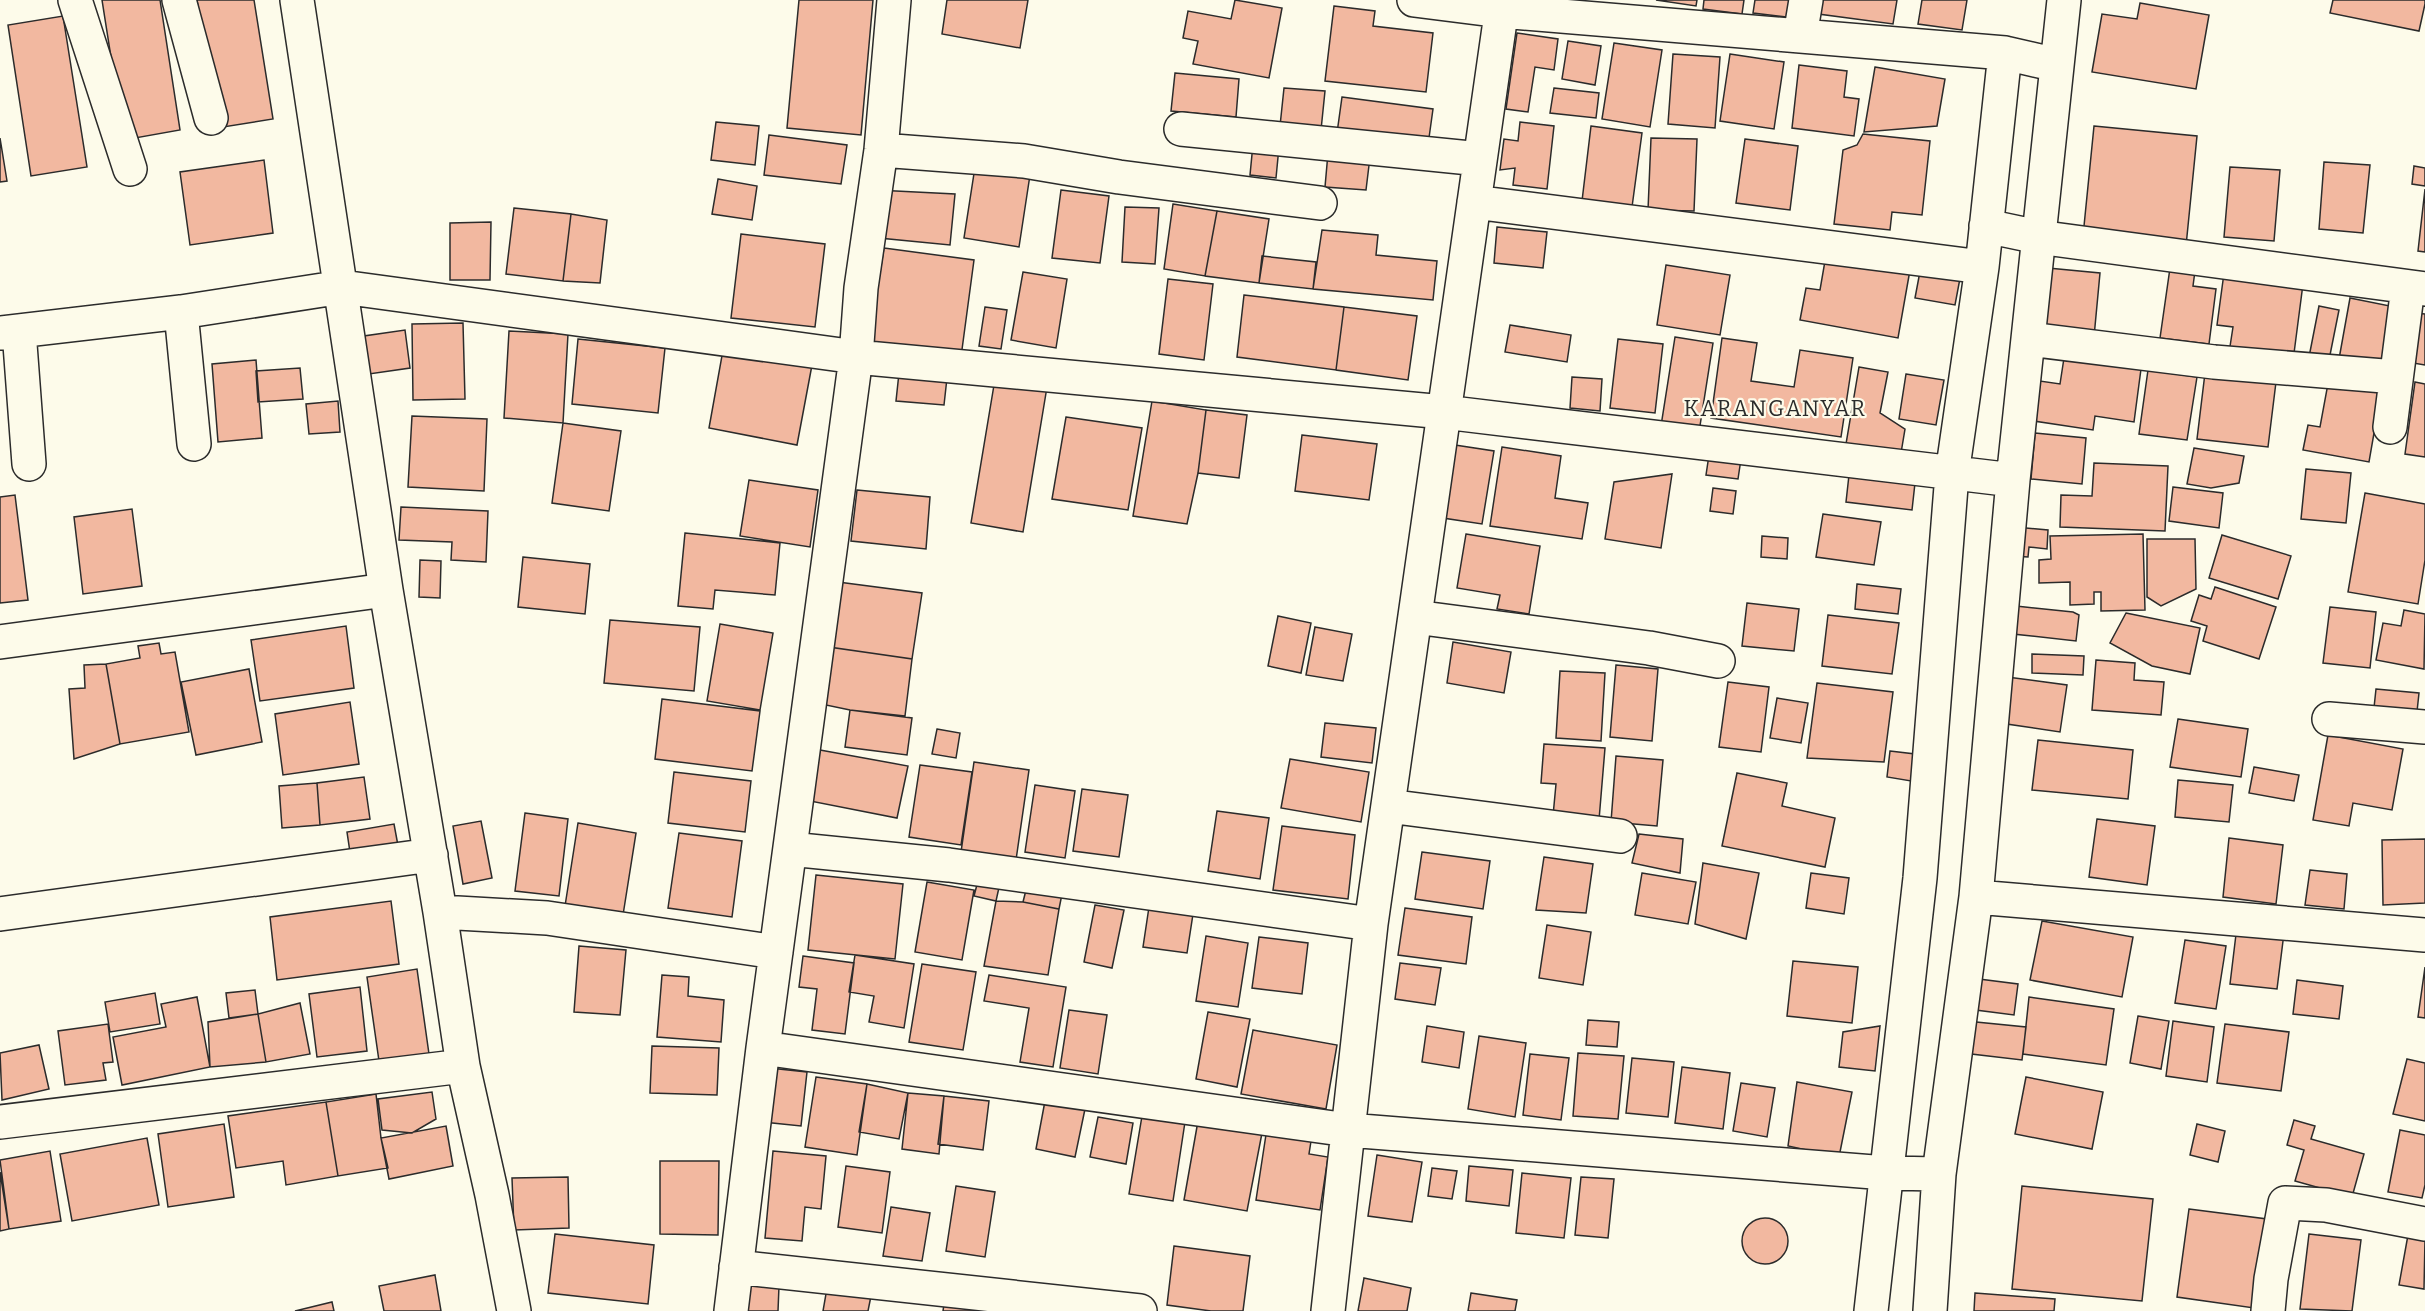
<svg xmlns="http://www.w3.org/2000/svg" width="2425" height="1311" font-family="Bitter,serif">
	<rect width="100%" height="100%" fill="#fdfbea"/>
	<path fill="#f2b8a0" stroke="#2b2b2b" stroke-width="1.5" d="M102 0H160L180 130 124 140Z
		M197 0H254L273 119 217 128Z
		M799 0H873L861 135 787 128Z
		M947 0H1028L1020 48 942 34Z
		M1235 0 1282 8 1269 78 1193 64 1198 41 1183 38 1188 11 1231 19Z
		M1656 0H1697L1696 6Z
		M1704 0H1744L1742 14 1703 9Z
		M1755 0H1797L1795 18 1753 13Z
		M1813 0H1897L1893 24 1811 13Z
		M1922 0H1967L1962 30 1918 24Z
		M2333 0H2425V4L2419 31 2330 13Z
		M2140 3 2209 15 2196 89 2092 72 2102 14 2137 19Z
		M1334 6 1375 11 1373 26 1433 33 1426 92 1325 81Z
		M63 16 87 167 31 176 8 25Z
		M1517 33 1558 39 1554 70 1535 67 1528 112 1506 109Z
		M1568 41 1601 46 1595 85 1562 79Z
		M1614 43 1662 50 1650 127 1602 119Z
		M1673 54 1720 57 1715 128 1668 124Z
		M1730 54 1784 62 1774 129 1720 121Z
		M1799 65 1847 71 1844 97 1859 99 1854 136 1792 128Z
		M1875 67 1945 79 1937 126 1864 132Z
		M1175 73 1239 79 1236 117 1171 111Z
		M1284 88 1325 91 1321 130 1280 126Z
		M1554 88 1599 93 1596 118 1550 113Z
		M1342 97 1433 109 1428 145 1337 133Z
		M716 122 759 126 755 165 711 160Z
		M1520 122 1554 126 1547 189 1513 185 1515 168 1500 170 1504 139 1518 141Z
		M1591 126 1642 133 1632 207 1582 201Z
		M2094 126 2197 136 2186 246 2083 236Z
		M1863 134 1930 141 1922 215 1892 212 1890 230 1834 224 1843 150 1857 145Z
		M769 135 847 145 841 184 764 175Z
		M0 138 7 181 0 182Z
		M1651 138 1697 139 1694 211 1648 210Z
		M1745 139 1798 146 1790 210 1736 203Z
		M1253 144 1279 147 1276 178 1250 175Z
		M1328 153 1370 157 1366 190 1325 187Z
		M264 160 273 233 190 245 180 172Z
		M2324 162 2370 165 2363 233 2319 229Z
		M2414 166 2425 168V186L2412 184Z
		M975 167 1030 175 1019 247 964 238Z
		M2230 167 2280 170 2274 241 2224 237Z
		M718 179 757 186 752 220 712 214Z
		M2425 189V252L2418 251Z
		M876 190 955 194 950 245 879 238Z
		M1061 190 1109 196 1100 263 1052 258Z
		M1173 204 1217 211 1205 276 1164 269Z
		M1125 207 1159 208 1155 264 1122 262Z
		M514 208 571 214 563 281 506 274Z
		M1217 211 1269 219 1259 283 1205 276Z
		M571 214 607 220 600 283 563 281Z
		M491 222 490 280H450V223Z
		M1497 227 1547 232 1543 268 1494 263Z
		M1322 230 1378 235 1376 255 1437 261 1433 300 1313 289Z
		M741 234 825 244 815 327 731 318Z
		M884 248 974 260 961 357 868 346Z
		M1826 255 1910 270 1898 338 1800 320 1806 288 1820 290Z
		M1262 256 1316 262 1313 289 1259 283Z
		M1666 265 1730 275 1720 335 1657 325Z
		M1921 266 1961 273 1955 305 1915 298Z
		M2048 268 2100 273 2094 337 2041 332Z
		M2170 268 2195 271 2193 286 2216 289 2209 344 2160 338Z
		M1023 272 1067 279 1056 348 1011 340Z
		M2224 273 2303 284 2293 361 2229 353 2233 327 2217 325Z
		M1168 279 1213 284 1204 360 1159 354Z
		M1244 295 1344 307 1336 370 1237 357Z
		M2350 298 2395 307 2383 367 2339 359Z
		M2319 306 2339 310 2330 355 2309 357Z
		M985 307 1007 310 1001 349 979 346Z
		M1344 307 1417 316 1408 380 1336 370Z
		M2416 313 2425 314V365L2407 362Z
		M463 323 465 399 413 400 412 324Z
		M1510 325 1571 335 1567 362 1505 352Z
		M405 330 410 368 369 374 364 336Z
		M509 331 568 334 563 423 504 418Z
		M1675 337 1713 343 1699 432 1661 426Z
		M1722 338 1757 343 1751 381 1794 387 1800 350 1853 358 1841 437 1711 418Z
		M578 339 665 348 658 413 572 404Z
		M1618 339 1663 344 1655 413 1610 408Z
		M723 350 812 365 797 445 709 428Z
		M2064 358 2141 369 2134 422 2095 416 2093 430 2034 421 2040 381 2060 384Z
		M256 360 262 438 218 442 212 364Z
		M1859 367 1888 372 1880 413 1905 429 1901 453 1846 444Z
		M300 368 303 399 258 402 256 371Z
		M2148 370 2197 377 2187 440 2139 434Z
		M899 373 947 378 944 405 896 401Z
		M2205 373 2276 382 2268 447 2197 439Z
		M1906 374 1944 380 1936 425 1899 419Z
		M1572 377 1602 379 1600 411 1570 408Z
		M2329 378 2382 387 2369 462 2303 450 2308 425 2320 427Z
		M995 379 1047 387 1023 532 971 523Z
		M2415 382 2425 384V457L2405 454Z
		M338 401 340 432 309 434 306 404Z
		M1152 401 1206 410 1198 473 1187 524 1133 516Z
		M1206 410 1247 415 1239 478 1198 473Z
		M412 416 487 419 484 491 408 487Z
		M1066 417 1142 428 1128 510 1052 499Z
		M563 423 621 431 609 511 552 503Z
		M2035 433 2086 438 2082 484 2031 479Z
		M1302 435 1377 444 1369 500 1295 491Z
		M1455 445 1494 451 1482 524 1443 518Z
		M1502 447 1561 456 1555 498 1588 503 1582 539 1490 526Z
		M2194 448 2244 456 2239 483 2211 488 2187 484Z
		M1709 455 1741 459 1738 479 1706 475Z
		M2094 463 2168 466 2165 531 2060 527 2061 495 2092 496Z
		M2306 469 2351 473 2346 523 2301 519Z
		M1672 474 1661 548 1605 539 1614 482Z
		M1849 475 1915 483 1912 510 1846 502Z
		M749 480 818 490 810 547 740 536Z
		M2173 487 2223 493 2219 528 2169 521Z
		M1713 488 1736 491 1733 514 1710 511Z
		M857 490 930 497 926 549 851 541Z
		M2365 493 2425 504V560L2418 604 2348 592Z
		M15 495 28 600 0 603V497Z
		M401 507 488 511 486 562 451 560 452 542 399 540Z
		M132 509 142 586 83 594 74 517Z
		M1823 514 1881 522 1874 565 1816 557Z
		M2015 527 2048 530 2047 549 2029 547 2028 557 2012 556Z
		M685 533 780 543 775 595 715 590 713 609 678 606Z
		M1466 534 1540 546 1529 614 1497 609 1500 595 1457 588Z
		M2143 534 2145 610 2101 611V592H2094V604L2070 605V582L2039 583V560L2051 559 2050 536Z
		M2222 535 2291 556 2278 599 2209 578Z
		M1762 536 1788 538 1787 559 1761 557Z
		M2147 539H2195L2196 589 2161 606 2147 597Z
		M523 557 590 564 585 614 518 607Z
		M420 560 441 561 440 598 419 597Z
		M838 582 922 593 912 659 829 647Z
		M1857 584 1901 589 1898 614 1855 609Z
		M2215 587 2276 607 2259 659 2203 641 2207 626 2191 621 2199 595 2211 599Z
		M1747 603 1799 609 1794 651 1742 646Z
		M2016 606 2073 612 2079 615 2076 641 2013 634Z
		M2330 607 2376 612 2370 668 2323 663Z
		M2404 610 2425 614 2424 669 2376 660 2383 623 2401 626Z
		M2126 613 2200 628 2190 674 2152 666 2110 643Z
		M1828 615 1899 623 1892 674 1822 666Z
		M1278 616 1311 623 1301 673 1268 666Z
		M610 620 700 627 694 691 604 683Z
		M720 624 773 633 760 710 707 701Z
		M346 626 354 688 260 701 251 640Z
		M1315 627 1352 634 1343 681 1306 675Z
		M1453 642 1511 652 1504 693 1447 683Z
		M159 643 161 654 175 652 189 732 120 744 106 664 140 658 138 646Z
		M829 647 912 659 905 716 850 710 821 704Z
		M2032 654 2084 656 2083 675 2032 673Z
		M2096 660 2135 663 2134 680 2164 682 2161 715 2092 710Z
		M106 664 120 744 74 759 69 689 85 688 84 665Z
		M1616 665 1658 669 1652 741 1610 737Z
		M249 669 262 742 196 755 181 682Z
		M1560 671 1605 673 1601 741 1556 738Z
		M2007 677 2067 685 2060 732 2000 723Z
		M1728 682 1769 687 1761 752 1719 747Z
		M1817 683 1893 692 1884 762 1807 758Z
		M2376 689 2419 693 2416 721 2373 717Z
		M1777 698 1808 703 1801 743 1770 738Z
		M662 699 760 711 752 771 655 759Z
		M350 702 359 764 283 775 275 714Z
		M850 710 912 718 907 755 845 747Z
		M2178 719 2248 729 2241 777 2170 767Z
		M1325 723 1376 728 1372 763 1321 757Z
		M937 729 960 733 956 758 932 754Z
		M2328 735 2403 749 2392 810 2353 803 2349 826 2313 820Z
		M2038 740 2133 750 2128 799 2032 790Z
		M1544 744 1605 748 1599 820 1553 816 1556 784 1541 783Z
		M820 750 908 766 897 818 810 801Z
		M1890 751 1915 754 1911 781 1887 777Z
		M1616 756 1663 760 1657 826 1611 822Z
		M1290 759 1369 772 1361 822 1281 808Z
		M974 762 1029 770 1016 860 961 852Z
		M920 765 972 772 961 845 909 837Z
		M2254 767 2299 775 2294 801 2249 793Z
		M674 772 751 781 745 832 668 823Z
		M1737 773 1787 783 1782 806 1835 818 1825 867 1722 846Z
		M364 777 370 819 320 825 317 783Z
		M2178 780 2233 785 2229 822 2175 817Z
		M317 783 320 825 282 828 279 786Z
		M1035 785 1075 791 1065 858 1025 852Z
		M1082 789 1128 795 1119 857 1073 851Z
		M1217 811 1269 818 1260 879 1208 871Z
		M525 813 568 819 559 896 515 891Z
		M2097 819 2155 826 2147 885 2089 877Z
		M481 821 492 878 463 884 453 826Z
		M578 823 636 833 623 915 565 906Z
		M394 824 399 851 351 859 347 832Z
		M1282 826 1355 835 1348 899 1273 890Z
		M679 833 742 841 732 917 668 908Z
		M1639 834 1683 839 1680 873 1632 863Z
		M2229 838 2283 845 2276 904 2223 897Z
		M2425 839V903L2383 905 2382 840Z
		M1422 852 1490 861 1483 909 1415 899Z
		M1544 857 1593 864 1586 913 1536 910Z
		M1703 863 1759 873 1746 939 1695 924Z
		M2310 870 2347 874 2344 909 2305 905Z
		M1642 873 1696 882 1688 924 1635 915Z
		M1811 873 1849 878 1844 914 1806 908Z
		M816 875 903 884 895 959 808 950Z
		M979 877 1000 883 996 901 974 896Z
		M927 882 974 890 962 960 915 952Z
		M1028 882 1063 889 1059 909 1023 902Z
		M391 901 399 964 277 980 270 917Z
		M996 901 1023 902 1059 909 1048 975 984 966Z
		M1095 905 1124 910 1112 968 1084 962Z
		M1149 907 1193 914 1187 953 1143 947Z
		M1405 908 1472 917 1466 964 1398 955Z
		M2042 921 2133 937 2122 997 2030 980Z
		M1547 925 1591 932 1583 985 1539 978Z
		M2237 926 2284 933 2277 989 2230 984Z
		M1206 936 1248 943 1238 1007 1196 1001Z
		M1259 937 1308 943 1302 994 1252 988Z
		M2185 940 2226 946 2216 1009 2175 1003Z
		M579 946 626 950 620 1015 574 1012Z
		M855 955 914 964 904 1028 869 1022 874 996 849 992Z
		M803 956 854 963 845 1034 812 1030 817 989 799 987Z
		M1793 961 1858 967 1852 1023 1787 1016Z
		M1400 963 1441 968 1435 1005 1395 999Z
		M922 964 976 972 963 1050 909 1042Z
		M2425 967V1018L2418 1017Z
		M417 969 429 1054 379 1061 367 977Z
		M662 975 689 977 688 996 724 1000 721 1042 657 1037Z
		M989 975 1066 987 1053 1067 1020 1062 1029 1008 984 1001Z
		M1971 978 2018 984 2014 1015 1968 1009Z
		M2297 980 2343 986 2339 1019 2293 1014Z
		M360 987 367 1051 317 1057 309 994Z
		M255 990 258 1014 229 1018 226 993Z
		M155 993 160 1024 110 1032 105 1002Z
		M197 997 210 1067 122 1085 113 1037 166 1027 161 1004Z
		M2029 997 2114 1009 2106 1065 2023 1054Z
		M300 1003 310 1054 266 1062 258 1014Z
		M1069 1010 1107 1015 1098 1074 1060 1068Z
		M1208 1012 1250 1019 1237 1087 1196 1079Z
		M258 1014 266 1062 210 1067 208 1022Z
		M2138 1016 2169 1021 2161 1069 2130 1063Z
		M1588 1020 1619 1022 1617 1047 1586 1045Z
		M1966 1021 2026 1027 2022 1060 1963 1053Z
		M2173 1021 2214 1027 2207 1082 2166 1076Z
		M108 1024 113 1062 103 1063 106 1080 65 1085 58 1031Z
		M2225 1024 2289 1032 2281 1091 2217 1083Z
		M1427 1026 1464 1032 1459 1068 1422 1062Z
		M1880 1026 1875 1071 1839 1067 1843 1032Z
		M1253 1030 1337 1045 1326 1109 1241 1094Z
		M1479 1036 1526 1043 1515 1117 1468 1109Z
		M39 1045 49 1089 2 1100 0 1053Z
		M652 1046 719 1048 717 1095 650 1093Z
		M1578 1053 1624 1056 1618 1119 1573 1116Z
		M1530 1054 1569 1058 1561 1120 1523 1115Z
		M1632 1058 1674 1062 1668 1117 1626 1113Z
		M2407 1059 2425 1063V1121L2393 1114Z
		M1682 1067 1730 1073 1723 1129 1675 1123Z
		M769 1068 807 1072 801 1126 763 1122Z
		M816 1077 867 1084 857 1155 805 1147Z
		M2026 1077 2103 1092 2092 1149 2015 1134Z
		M1797 1082 1852 1092 1839 1157 1788 1146Z
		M1741 1083 1775 1088 1767 1137 1733 1131Z
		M867 1084 908 1093 899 1139 859 1132Z
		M432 1092 436 1119 412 1133 382 1130 378 1099Z
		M908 1093 944 1096 939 1154 902 1149Z
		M376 1094 381 1138 388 1168 338 1176 326 1102Z
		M944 1096 989 1101 983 1150 938 1144Z
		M1045 1101 1085 1109 1075 1157 1036 1149Z
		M326 1102 338 1176 286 1185 283 1161 236 1168 228 1116Z
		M1142 1116 1185 1122 1173 1201 1129 1194Z
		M1098 1117 1133 1123 1126 1164 1090 1157Z
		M2294 1120 2315 1126 2311 1139 2364 1154 2352 1197 2295 1181 2304 1150 2287 1145Z
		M1198 1121 1262 1133 1247 1211 1184 1200Z
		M224 1124 234 1197 168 1207 158 1134Z
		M2197 1124 2225 1131 2218 1162 2190 1155Z
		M446 1126 453 1166 389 1179 381 1138Z
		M1267 1128 1312 1135 1309 1154 1328 1157 1320 1210 1256 1200Z
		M2400 1130 2425 1135V1185L2422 1198 2388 1192Z
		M147 1138 159 1205 72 1221 60 1154Z
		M50 1151 61 1221 9 1229 0 1160Z
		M773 1151 826 1156 821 1209 805 1207 802 1241 765 1238Z
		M1377 1155 1422 1162 1412 1222 1368 1216Z
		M660 1161H719L718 1235 660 1234Z
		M846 1166 890 1172 882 1233 838 1227Z
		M1469 1166 1513 1170 1509 1206 1466 1201Z
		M1432 1168 1457 1171 1452 1199 1428 1196Z
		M0 1172 9 1229 0 1231Z
		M1522 1173 1571 1178 1564 1238 1516 1233Z
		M568 1177 569 1228 514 1230 512 1178Z
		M1581 1177 1614 1179 1608 1238 1575 1235Z
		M956 1186 995 1192 985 1257 946 1251Z
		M2022 1186 2153 1199 2142 1301 2012 1289Z
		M891 1207 930 1213 922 1261 883 1256Z
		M2189 1209 2267 1219 2254 1308 2177 1297Z
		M1742 1241a23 23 0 1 1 46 0a23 23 0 1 1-46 0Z
		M555 1234 654 1245 648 1304 548 1293Z
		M2309 1234 2361 1240 2352 1311 2300 1309Z
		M2408 1235 2425 1239 2424 1289 2399 1285Z
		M1174 1246 1250 1256 1243 1311H1211L1167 1305Z
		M435 1275 441 1311H384L379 1286Z
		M1364 1278 1411 1288 1407 1311H1358Z
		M740 1284 779 1286 778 1311H738Z
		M827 1288 871 1296 868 1311H823Z
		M1471 1293 1517 1300 1515 1311H1468Z
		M1975 1293 2055 1299 2054 1311H1974Z
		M332 1302 334 1311H295Z
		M944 1304 987 1311H943Z"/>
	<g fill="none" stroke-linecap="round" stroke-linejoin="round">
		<g stroke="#2b2b2b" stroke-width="36">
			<path id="minor" d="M75 0 130 169
				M179 0 211 118
				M297 0 386 590 440 912 463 1066 492 1195 514 1311
				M1414 0 1501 11 2005 53 2057 65
				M1800 36 1806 0
				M1181 129 1480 159
				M881 150 1024 161 1119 177 1320 203
				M1474 202 1982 267
				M1986 226 2038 237 2425 289
				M181 312 194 444
				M19 331 29 464
				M0 333 181 312 342 287 856 357 1444 412 2013 480
				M2028 339 2214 362 2396 377
				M2390 427 2408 287
				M1415 617 1649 648 1718 661
				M0 642 386 590
				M2329 719 2425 727
				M1388 806 1620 836
				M790 849 949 865 1371 924
				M1976 897 2425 935
				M440 912 547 918 776 952
				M0 914 431 855
				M763 1048 1348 1130 1886 1173 1939 1174
				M0 1122 463 1066
				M736 1267 1140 1311
				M731 1311 763 1048 856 357 861 288 881 150 894 0
				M1328 1311 1371 924 1503 0
				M1871 1311 1920 878 1952 474 1982 267 2005 53
				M1930 1311 1939 1174 1976 897 2013 480 2064 0
				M2268 1311 2271 1279 2285 1203 2326 1205 2425 1224"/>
		</g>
		<use href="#minor" stroke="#fdfbea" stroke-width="33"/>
	</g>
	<g text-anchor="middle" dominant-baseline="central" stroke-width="4.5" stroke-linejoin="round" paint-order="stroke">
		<g font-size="22" letter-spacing="1.5" fill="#2b2b2b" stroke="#fdfbea">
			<text x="1775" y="408">KARANGANYAR</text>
		</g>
	</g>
</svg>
